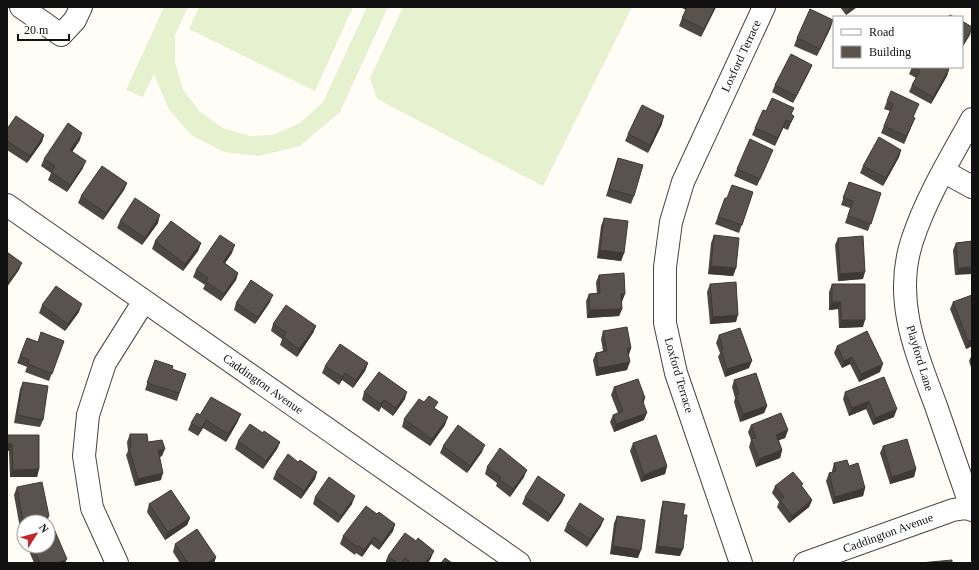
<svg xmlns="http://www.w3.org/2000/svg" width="979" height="570" font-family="Georgia,serif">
	<rect width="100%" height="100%" fill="#fffdf5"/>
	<path fill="#e6f2cf" d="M164 7H188L175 35V62L183 89 199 111 223 128 250 136 273 135 300 123 323 102 367 7H388L340 112 300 146 259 156 224 152 191 135 168 108 154 74 143 97 126 90Z
		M199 7H353L315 91 189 29Z
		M403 7H632L543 186 377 99 370 78Z"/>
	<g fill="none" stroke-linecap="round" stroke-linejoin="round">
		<g stroke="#444" stroke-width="24">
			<path id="minor" d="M21 7 61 35 75 20 81 7
				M972 119C950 159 926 198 912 241 893 300 916 352 936 406 948 441 960 475 972 510
				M943 171 972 187
				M7 205 519 563
				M117 563 92 508 84 456 88 415 105 363 144 301
				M741 563 676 373 665 323V267L671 222 683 182 764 7
				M805 563 953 510 972 507"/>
		</g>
		<use href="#minor" stroke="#fff" stroke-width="22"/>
	</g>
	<path fill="#4d4742" d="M680 7H716L701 37 679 26 682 18 686 10Z
		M840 7H857L846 15Z
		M831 27 817 56 794 46 797 38Z
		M812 65 809 72 793 103 772 92 775 85Z
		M912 67H947L949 69 947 76 931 104 909 92 912 85 916 78 909 74Z
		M887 101 916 111 913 117 915 118 912 125 904 144 881 133 890 111 884 109Z
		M794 108 791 115 794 116 788 130 783 128 775 146 752 135 755 128Z
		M662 124 648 153 625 141 628 134Z
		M7 129 44 135 42 142 27 163 7 150Z
		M80 140 72 152 83 168 67 192 48 180 51 173 41 166 44 159Z
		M901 150 899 157 883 186 860 173 863 166Z
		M770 157 757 186 734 176 737 169Z
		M618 158 634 196 631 204 606 196Z
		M849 182 881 193 868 231 845 223 850 208 841 205Z
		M127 183 124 190 103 220 78 203 81 196Z
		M753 192 739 233 715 224 725 198H727Z
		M604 218 624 253 621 261 597 258 601 226Z
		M120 221 158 223 142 245 117 228Z
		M714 235 736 268 733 276 708 274 711 243Z
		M838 238 863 279 838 281 835 245Z
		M155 241 201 243 198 251 183 271 152 249Z
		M972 241 955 275 953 250 956 243Z
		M232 253 225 263 238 273 236 280 221 301 203 289 205 285 193 277 196 270Z
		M599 275 622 302V309L619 316 587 318 586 301 589 294H597L596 282Z
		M710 284 736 322 710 324 707 292Z
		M832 284 863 327 839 328 838 309 829 310V292Z
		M972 295V346L966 349 950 309 953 302Z
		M270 302 255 324 234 310 236 303Z
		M42 305 79 312 65 331 39 313Z
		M273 324 316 326 313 333 297 357 280 345 282 339 271 331Z
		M603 331 631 348 629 355 627 370 596 376 593 360 596 353 603 351 601 339Z
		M719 335 749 368 725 377 718 357 720 353 716 343Z
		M27 338 38 342 64 341 49 381 25 372 27 367 17 363Z
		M837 346 880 372 859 382 850 364 842 368 834 353Z
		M972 354V371L969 361Z
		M155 360 172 369 186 374 177 401 145 390Z
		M368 363 365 371 353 388 342 380 339 385 322 373 325 366Z
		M884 377 894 417 873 425 866 409 849 416 843 399 845 392Z
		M734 380 767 406 764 413 740 422 734 402 735 398 732 387Z
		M23 382 43 420 40 427 14 423 20 389Z
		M614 387 643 403 644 420 614 432 610 422 613 415 618 413 611 395Z
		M364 392 405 399 393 416 381 407 379 412 362 400Z
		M436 409 445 425 430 446 402 427 404 419Z
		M200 415 238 421 226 442 203 428 198 436 188 430 191 423Z
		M751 425 788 430 785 438 779 440 782 450 780 458 756 467 749 447 751 440 748 432Z
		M263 433 280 442 277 449 263 469 235 449 238 441Z
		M130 434 148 442 162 456 160 457 161 480 135 486 126 455 128 451 127 442Z
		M7 435 39 469 37 477H10L9 451Z
		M633 443 667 466 665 474 641 482 630 451Z
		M443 446 482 452 467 473 440 453Z
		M883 446 916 469 914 477 890 484 880 453Z
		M298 462 317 472 315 479 301 499 273 479 276 472Z
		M834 463 865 488 863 496 833 504 826 481 829 473 832 472V471Z
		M487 467 524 477 510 497 496 486 497 483 485 474Z
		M775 486 802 487 812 500 809 507 789 523 777 507 779 502 772 493Z
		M17 487 24 522V528H20L14 495Z
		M315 497 352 504 338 523 313 504Z
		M525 497 562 502 548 522 522 504Z
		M663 501 683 515 680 556 655 553 661 509Z
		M149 504 190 518 187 525 165 540 147 512Z
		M377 514 395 524 393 531 379 550 371 544 362 557 356 553 355 555 340 544 343 536Z
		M617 516 638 558 610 554 614 523Z
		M567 524 601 526 587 547 564 531Z
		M416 541 431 558 428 563H385L388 556Z
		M175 544 216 557 214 563H180L173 552Z
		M27 546H48L65 563H34Z"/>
	<path fill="#3f3936" d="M715 7H716L701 37 704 29Z
		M849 7H857L846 15 849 8Z
		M833 20 831 27 817 56 820 49Z
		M972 28 970 35 962 48V46Z
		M812 65 809 72 793 103 796 96Z
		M949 69 947 76 931 104 933 97Z
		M664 116 662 124 648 153 650 145Z
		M915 118 912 125 904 144 906 136Z
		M786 120 783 128 775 146 778 138Z
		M82 133 80 140 68 158 70 150Z
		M44 135 42 142 27 163 30 156Z
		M901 150 899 157 883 186 886 178Z
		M86 161 83 168 67 192 70 185Z
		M127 183 124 190 103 220 106 213Z
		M160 215 158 223 142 245 145 238Z
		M201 243 198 251 183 271 185 264Z
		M235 245 232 253 221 269 223 262Z
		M600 250 624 253 621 261 597 258Z
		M22 263 19 270 7 287 8 282Z
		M711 266 736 268 733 276 708 274Z
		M972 267V274L955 275 958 268Z
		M865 272 863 279 838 281 840 274Z
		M238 273 236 280 221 301 224 294Z
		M621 294H625L622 302H618Z
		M273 295 270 302 255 324 258 317Z
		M832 302H841L838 309 829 310Z
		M82 304 79 312 65 331 68 324Z
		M622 309 619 316 587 318 590 310Z
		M738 315 736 322 710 324 713 317Z
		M841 320H865L863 327 839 328Z
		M316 326 313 333 297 357 299 349Z
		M972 340V346L966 349 968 341Z
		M627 348H631L628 355Z
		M852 357 850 364 842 368 844 361Z
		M752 361 749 368 725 377 727 369Z
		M630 362 627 370 596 376 598 368Z
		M368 363 365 371 353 388 356 380Z
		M883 364 880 372 859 382 861 374Z
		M345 373 342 380 339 385 342 377Z
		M407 392 405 399 393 416 396 408Z
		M645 398 643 405 642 399Z
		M384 400 381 407 379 412 381 404Z
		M869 401 866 409 849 416 852 408Z
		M767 406 764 413 740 422 743 414Z
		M897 409 894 417 873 425 875 418Z
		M647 413 644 420 614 432 616 424Z
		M241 414 238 421 226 442 228 434Z
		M448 417 445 425 430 446 432 439Z
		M206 420 203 428 198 436 201 429Z
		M788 430 785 438 774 442 776 435Z
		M280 442 277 449 263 469 266 461Z
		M7 444H12L9 451H7Z
		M485 445 482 452 467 473 470 466Z
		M165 449 162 456 156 458 158 450Z
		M782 450 780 458 756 467 759 459Z
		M667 466 665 474 641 482 644 475Z
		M39 469 37 477H10L13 470Z
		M916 469 914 477 890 484 892 477Z
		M527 470 524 477 510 497 513 489Z
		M317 472 315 479 301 499 304 491Z
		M163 473 161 480 135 486 138 479Z
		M865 488 863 496 833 504 835 497Z
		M565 495 562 502 548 522 551 515Z
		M355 496 352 504 338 523 341 516Z
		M812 500 809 507 789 523 792 516Z
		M49 516 47 522H24V528H20L23 521Z
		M190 518 187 525 165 540 168 532Z
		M604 519 601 526 587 547 590 539Z
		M395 524 393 531 379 550 382 543Z
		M374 537 371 544 362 557 364 550Z
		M613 546 641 550 638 558 610 554Z
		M658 546 683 549 680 556 655 553Z
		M434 551 431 558 428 563H425Z
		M216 557 214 563H207Z
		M67 559 65 563H58Z"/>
	<path fill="#5a524d" stroke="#3f3936" d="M687 7H715L704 29 682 18Z
		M810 9 833 20 820 49 797 38Z
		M950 15 954 17H949Z
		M962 21 972 27 962 46Z
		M791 54 812 65 796 96 775 85Z
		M913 67H947L949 69 933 97 912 85 920 71Z
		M891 91 919 104 913 117 915 118 906 136 884 126 893 104 887 101Z
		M772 98 794 108 791 114 794 116 791 122 786 120 778 138 755 128 763 110 766 111Z
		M642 105 664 116 650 145 628 134Z
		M16 116 44 135 30 156 7 141V129Z
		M68 123 82 133 70 150 86 161 70 185 51 172 55 166 44 159Z
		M879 137 901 150 886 178 863 166Z
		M750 139 773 150 760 179 737 169Z
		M618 158 643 165 634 196 609 189Z
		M102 166 127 183 106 213 81 196Z
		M849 182 881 193 871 224 848 216 853 201 843 198Z
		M732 185 753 192 742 225 718 217 725 198H727Z
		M135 198 160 215 145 238 120 221Z
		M604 218 628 221 624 253 600 250Z
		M171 221 201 243 185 264 155 241Z
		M220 235 235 245 223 262 238 273 224 294 206 282 208 278 196 270Z
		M714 235 739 238 736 268 711 266Z
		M863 236 865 272 840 274 838 238Z
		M972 241V267L958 268 956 243Z
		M7 252 22 263 8 282 7 281Z
		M624 273 625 294H621L622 309 590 310 589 294 600 293 599 275Z
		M251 280 273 295 258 317 236 303Z
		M736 282 738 315 713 317 710 284Z
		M832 284H865V320H841V302H832Z
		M56 286 82 304 68 324 42 305Z
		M972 295V340L968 341 953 302Z
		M286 305 316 326 299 349 283 337 286 332 273 324Z
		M627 327 631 348H627L630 362 598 368 596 353 607 351 603 331Z
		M740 328 752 361 727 369 721 350 723 349 719 335Z
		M867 331 883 364 861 374 852 357 844 361 837 346Z
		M41 332 64 341 52 374 28 364 29 360 20 356 27 338 38 342Z
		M340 344 368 363 356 380 345 373 342 377 325 366Z
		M155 360 173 366 172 369 186 374 179 393 147 383Z
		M379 372 407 392 396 408 384 400 381 404 364 392Z
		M756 373 767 406 743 414 736 395 739 394 734 380Z
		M884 377 897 409 875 418 869 401 852 408 845 392Z
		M638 379 645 398 642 399 647 413 616 424 613 415 623 411 614 387Z
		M23 382 48 386 43 420 17 415Z
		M429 396 438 402 434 408 448 417 432 439 404 419 419 399 424 402Z
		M211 397 241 414 228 434 206 420 201 429 191 423 197 413 200 415Z
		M781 413 788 430 776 435 782 450 759 459 751 439 756 438 751 425Z
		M250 424 263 433 264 431 280 442 266 461 238 441Z
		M458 425 485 445 470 466 443 446Z
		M130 434H147L148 442 162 440 165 449 158 450 163 473 138 479 129 448 131 447Z
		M7 435H39V469L13 470 12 444H7Z
		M656 435 667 466 644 475 633 443Z
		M907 439 916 469 892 477 883 446Z
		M500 448 527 470 513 489 499 479 501 477 487 467Z
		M288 454 298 462 300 460 317 472 304 491 276 472Z
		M847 460 849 466 858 463 865 488 835 497 829 473 836 471 834 463Z
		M793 472 803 484 801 485 812 500 792 516 780 500 784 497 775 486Z
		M538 476 565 495 551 515 525 497Z
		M329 477 355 496 341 516 315 497Z
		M42 482 49 516 23 521 17 487Z
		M171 490 190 518 168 532 149 504Z
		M663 501 685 504 683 515H687L683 549 658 546Z
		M580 503 604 519 590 539 567 524Z
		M366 506 377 514 379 512 395 524 382 543 374 537 364 550 359 546 357 547 343 536Z
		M617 516 645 520 641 550 613 546Z
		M54 529 67 559 58 563H40L33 546H48V532Z
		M197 529 216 557 207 563H188L175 544Z
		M405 533 416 541 418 538 434 551 425 563H411L405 558 401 563H397L388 556Z
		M445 558 452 563H441Z
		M952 560V563H920Z"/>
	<g text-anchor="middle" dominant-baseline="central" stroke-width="4" stroke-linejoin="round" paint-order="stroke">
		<g font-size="12" fill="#111" stroke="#fff">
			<text transform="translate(741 56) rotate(-65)">Loxford Terrace</text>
			<text transform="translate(920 358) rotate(73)">Playford Lane</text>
			<text transform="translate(679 375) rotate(74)">Loxford Terrace</text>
			<text transform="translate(263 384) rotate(35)">Caddington Avenue</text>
			<text transform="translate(888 533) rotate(-20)">Caddington Avenue</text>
		</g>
	</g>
	<rect width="979" height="570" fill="none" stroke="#111111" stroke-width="16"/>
	<rect x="833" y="16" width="130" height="52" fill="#ffffff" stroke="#a0a0a0"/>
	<rect x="841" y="29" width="20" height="6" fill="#ffffff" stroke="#a0a0a0"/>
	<text x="869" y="36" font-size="12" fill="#111111">Road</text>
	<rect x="841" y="46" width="20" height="12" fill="#5a524d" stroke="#a0a0a0"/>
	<text x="869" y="56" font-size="12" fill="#111111">Building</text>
	<g transform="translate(36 534) rotate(54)"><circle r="19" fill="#ffffff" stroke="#a0a0a0"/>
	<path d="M0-3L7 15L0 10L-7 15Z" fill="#c4262e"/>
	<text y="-6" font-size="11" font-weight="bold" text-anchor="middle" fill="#111111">N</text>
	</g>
	<path d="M18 34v6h51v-6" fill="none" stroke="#111111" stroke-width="2"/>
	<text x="24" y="34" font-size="12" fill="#111111" stroke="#ffffff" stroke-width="3" paint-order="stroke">20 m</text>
</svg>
